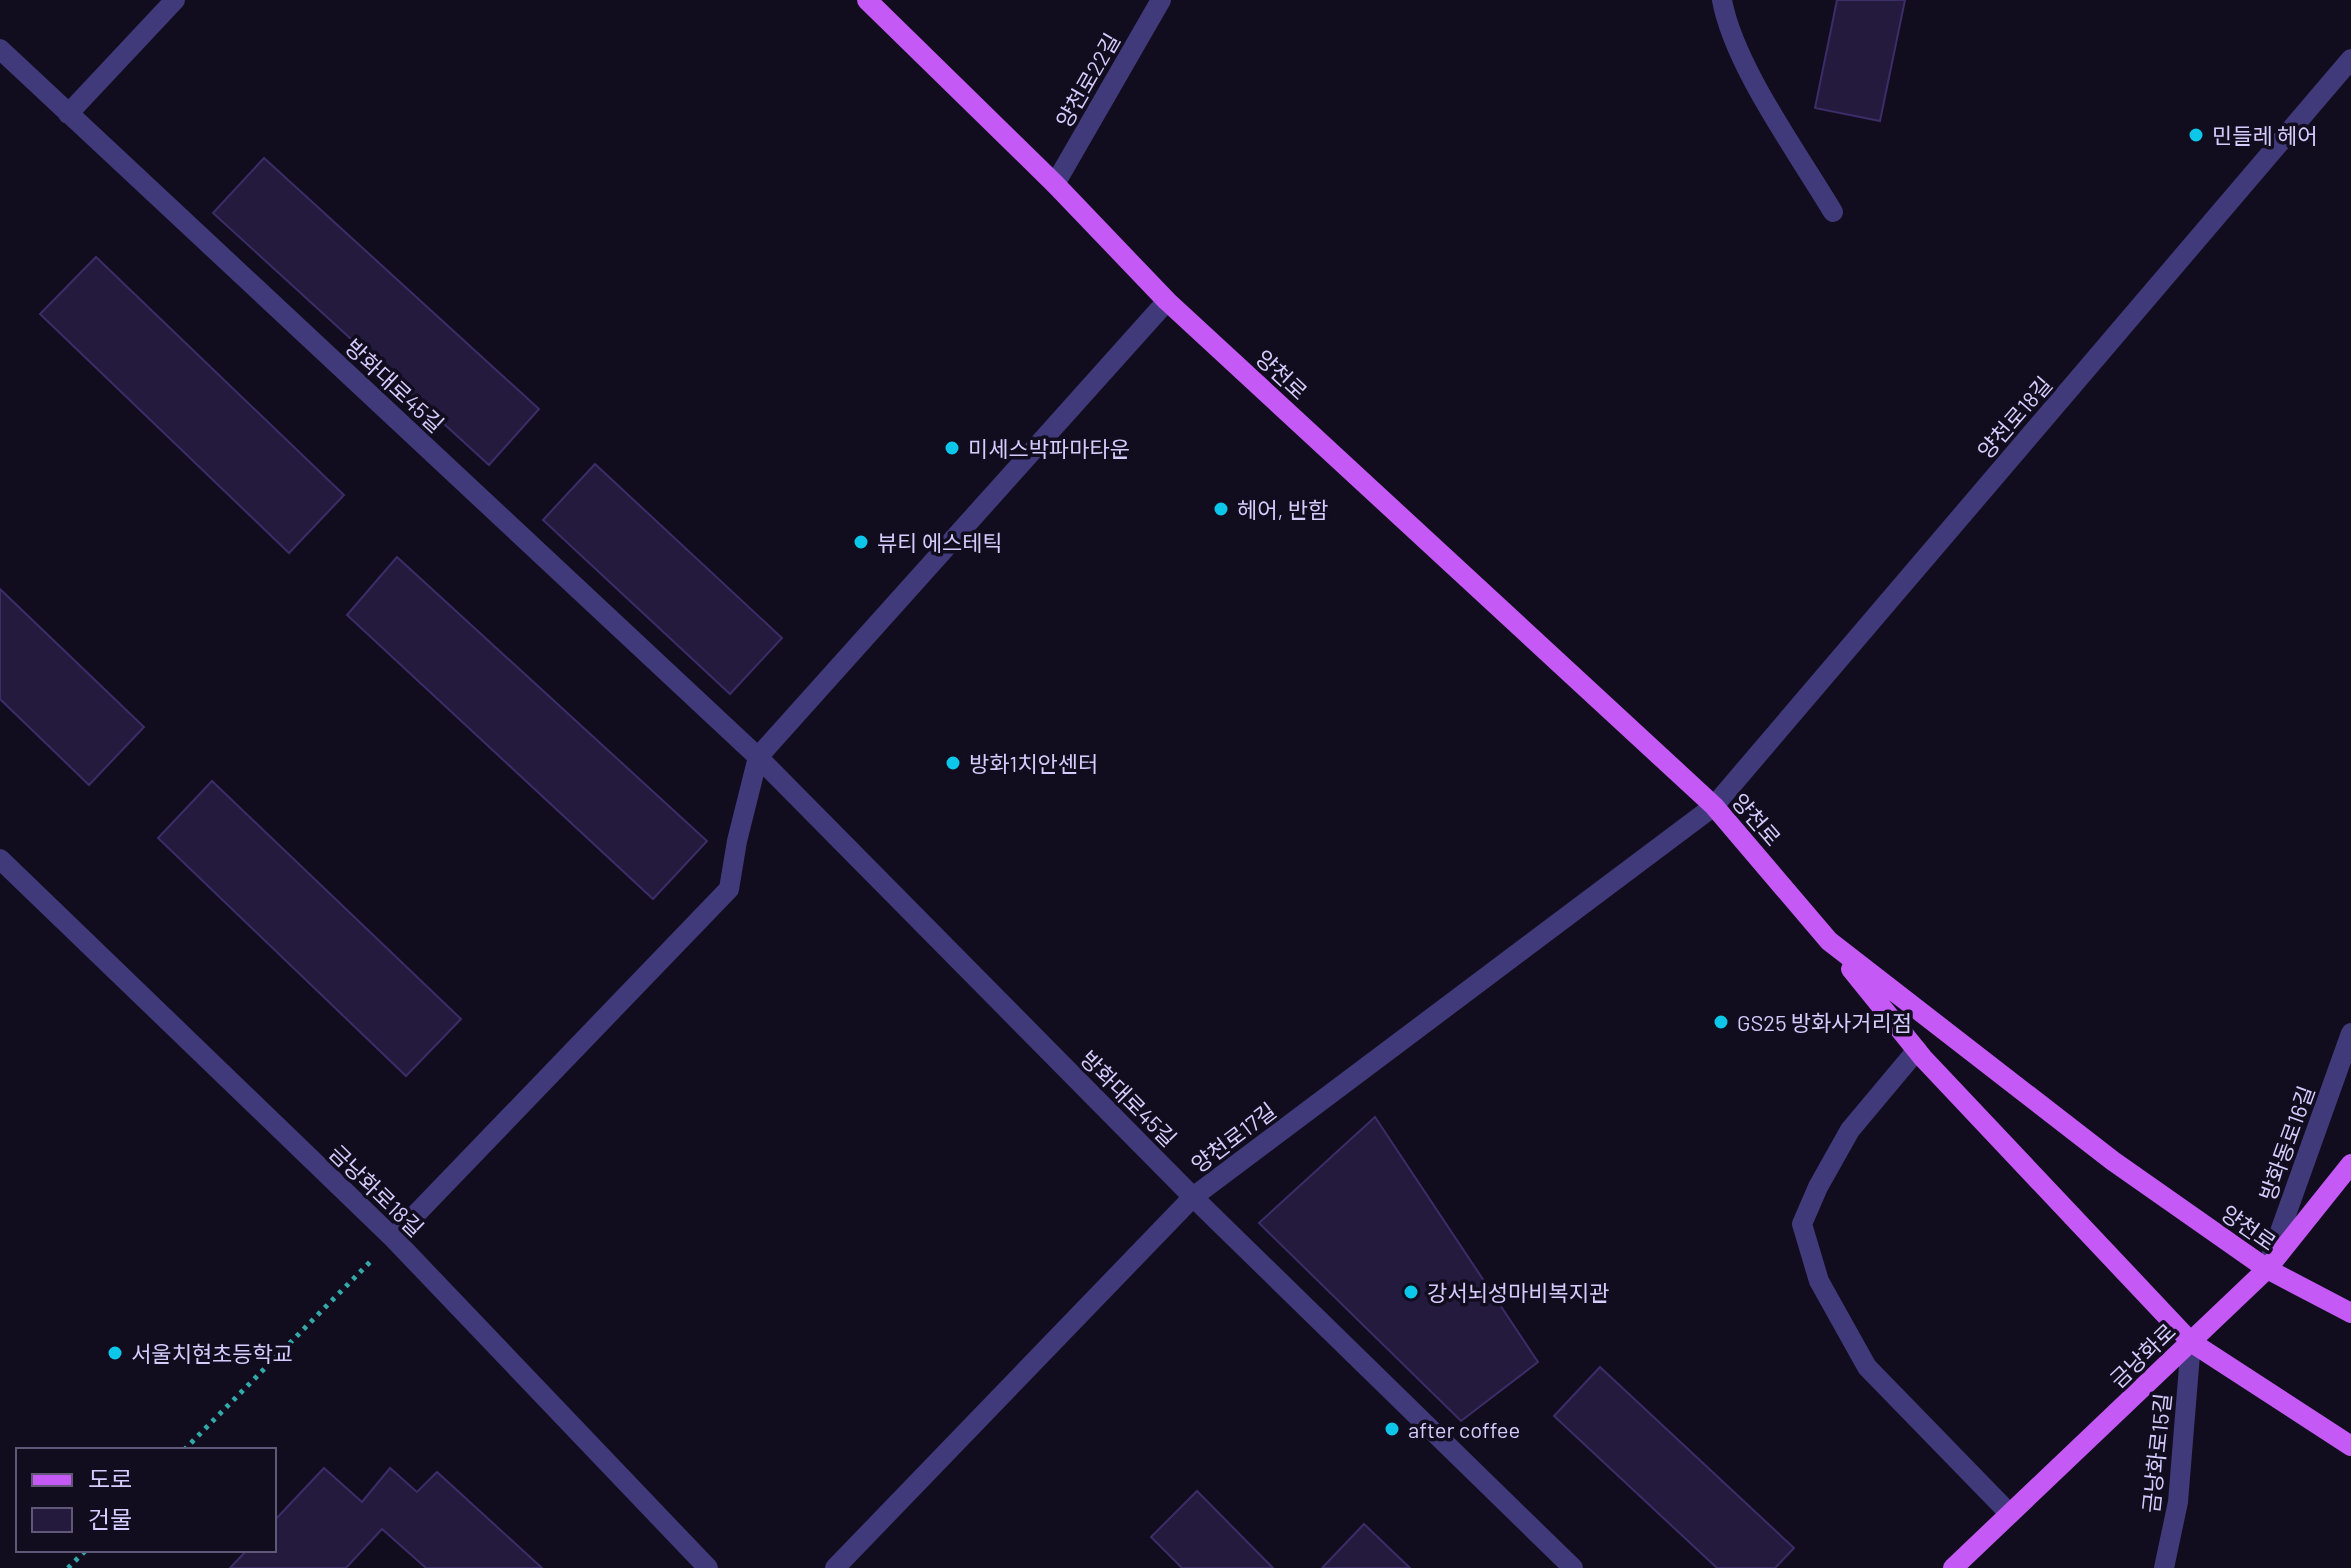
<svg xmlns="http://www.w3.org/2000/svg" width="2351" height="1568" font-family="Barlow,'Noto Sans KR',sans-serif">
	<rect width="100%" height="100%" fill="#110d1e"/>
	<path fill="#231a3e" stroke="#3c2d68" stroke-width="2" d="M1837 0H1905L1880 121 1815 108Z
		M264 158 539 409 489 465 213 213Z
		M96 257 344 495 289 553 40 314Z
		M595 464 782 638 730 694 543 520Z
		M397 557 707 841 653 899 347 615Z
		M0 589 144 727 89 785 0 699Z
		M212 781 461 1019 406 1076 158 838Z
		M1375 1117 1538 1362 1461 1421 1259 1223Z
		M1600 1367 1794 1548 1775 1568H1717L1554 1416Z
		M324 1468 362 1502 390 1468 417 1492 437 1472 542 1568H426L382 1529 346 1568H230L247 1550H274V1521Z
		M1197 1491 1273 1568H1182L1151 1537Z
		M1364 1524 1410 1568H1322Z"/>
	<g fill="none" stroke-linecap="round" stroke-linejoin="round">
		<path stroke="#33a9a9" stroke-width="5" stroke-dasharray="4 6" stroke-linecap="butt" d="M184 1450 372 1260
			M68 1568 86 1550"/>
		<path stroke="#403a7a" stroke-width="20" d="M1722 0C1734 66 1798 153 1833 212
			M0 49 758 757 1193 1197 1573 1568
			M68 114 175 0
			M1055 184 1161 0
			M0 859 393 1238 708 1568
			M1917 1050 1850 1130 1818 1187 1802 1224 1819 1281 1867 1367 2010 1514
			M393 1238 729 889 737 841 758 757 1167 301
			M2268 1265 2351 1033
			M835 1568 1193 1197 1714 806 2351 59
			M2164 1568 2178 1502 2191 1342"/>
		<path stroke="#c459f6" stroke-width="20" d="M867 0 1055 184 1167 301 1714 806 1829 941 2113 1161 2267 1269 2351 1313
			M1851 969 1923 1058 2191 1342 2351 1446
			M1953 1568 2267 1269 2351 1164"/>
	</g>
	<g fill="#0cc7e9" stroke="#110d1e" stroke-width="3">
		<circle cx="2196" cy="135" r="8"/>
		<circle cx="952" cy="448" r="8"/>
		<circle cx="1221" cy="509" r="8"/>
		<circle cx="861" cy="542" r="8"/>
		<circle cx="953" cy="763" r="8"/>
		<circle cx="1721" cy="1022" r="8"/>
		<circle cx="1411" cy="1292" r="8"/>
		<circle cx="115" cy="1353" r="8"/>
		<circle cx="1392" cy="1429" r="8"/>
	</g>
	<g text-anchor="middle" dominant-baseline="central" stroke-width="7" stroke-linejoin="round" paint-order="stroke">
		<g font-size="22" fill="#d4ccfc" stroke="#110d1e">
			<text transform="translate(1087 80) rotate(-60)">양천로22길</text>
			<text transform="translate(1282 374) rotate(43)">양천로</text>
			<text transform="translate(395 385) rotate(43)">방화대로45길</text>
			<text transform="translate(2014 417) rotate(-49)">양천로18길</text>
			<text transform="translate(1757 819) rotate(49)">양천로</text>
			<text transform="translate(1129 1098) rotate(45)">방화대로45길</text>
			<text transform="translate(1233 1137) rotate(-37)">양천로17길</text>
			<text transform="translate(2286 1143) rotate(-70)">방화동로16길</text>
			<text transform="translate(377 1190) rotate(44)">금낭화로18길</text>
			<text transform="translate(2249 1227) rotate(35)">양천로</text>
			<text transform="translate(2142 1355) rotate(-44)">금낭화로</text>
			<text transform="translate(2156 1453) rotate(-84)">금낭화로15길</text>
		</g>
		<g font-size="22" fill="#d4ccfc" stroke="#110d1e" text-anchor="start">
			<text x="2212" y="135">민들레 헤어</text>
			<text x="968" y="448">미세스박파마타운</text>
			<text x="1237" y="509">헤어, 반함</text>
			<text x="877" y="542">뷰티 에스테틱</text>
			<text x="969" y="763">방화1치안센터</text>
			<text x="1737" y="1022">GS25 방화사거리점</text>
			<text x="1427" y="1292">강서뇌성마비복지관</text>
			<text x="131" y="1353">서울치현초등학교</text>
			<text x="1408" y="1429">after coffee</text>
		</g>
	</g>
	<rect x="16" y="1448" width="260" height="104" fill="#110d1e" stroke="#5f5977" stroke-width="2"/>
	<rect x="32" y="1474" width="40" height="12" fill="#c459f6" stroke="#5f5977" stroke-width="2"/>
	<text x="88" y="1488" font-size="24" fill="#d4ccfc">도로</text>
	<rect x="32" y="1508" width="40" height="24" fill="#231a3e" stroke="#5f5977" stroke-width="2"/>
	<text x="88" y="1528" font-size="24" fill="#d4ccfc">건물</text>
</svg>
